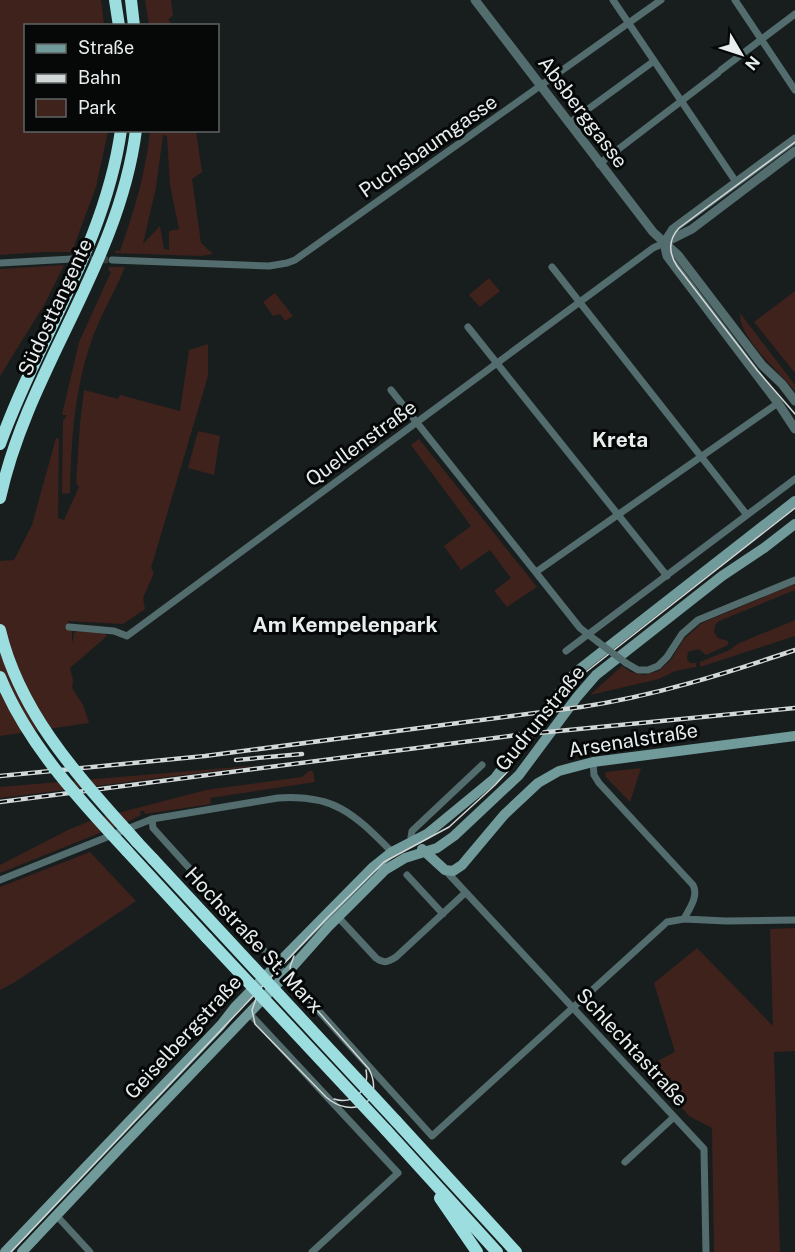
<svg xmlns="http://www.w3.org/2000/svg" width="795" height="1252" font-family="'Public Sans',sans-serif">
	<rect width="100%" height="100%" fill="#181e1e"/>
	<path fill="#3f221c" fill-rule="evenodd" d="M0 0H101L104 25 26 26V130L108 131 96 187 74 246 77 249 75 252H44L0 255Z
		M145 0H171L173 16 168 19 172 25H149Z
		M150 131H196L202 172 192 179 201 243 213 254 200 256 115 253 116 250 120 251C134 212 146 172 150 131ZM163 135 167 136 170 185 179 229 169 231V250L164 249 160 226 143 244 156 187Z
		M64 265 44 305 0 376V269Z
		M109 267H125C114 294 98 319 89 348 74 396 71 443 70 493L62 494 63 421 67 415H62L79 342 111 272 108 270Z
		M489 278 500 291 480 307 469 295Z
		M795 291V373L754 322Z
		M275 293 293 316 285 321 280 314 273 316 263 302Z
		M740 313 795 385V391C779 371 739 339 740 313Z
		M208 344V376L151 568 154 573 143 598 145 609 123 624 68 621 72 631V644L74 633 79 631 104 633 107 636 70 668 73 680 72 688 83 705 89 723 0 736V561L14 560 32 525 56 438 59 439 58 518 64 520 79 487 76 483 80 424 84 390 118 399 120 395 180 411 189 350Z
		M198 431 220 436 214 475 188 468Z
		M419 439 537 587 507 607 494 591 511 578 490 550 461 570 444 546 471 526 411 445Z
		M795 584V590L719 621 715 625 714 632 718 638 728 641V645L706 655 699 649 688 652 687 659 690 663H696V667L675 671 659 679 590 695 622 666 631 672 644 675 659 671 670 661 684 639 702 623Z
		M795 620V636L700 667V662L730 650 737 644Z
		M263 765 0 798V787Z
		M641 768 630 802 605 776 606 772Z
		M309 771H313L315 782 210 798 211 804 145 814 144 811H140L141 815 127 822 0 873V865L70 829 95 819 206 790 302 777Z
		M90 852 136 901 15 982 0 990V887Z
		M795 928V1051L774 1052 780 1252H714L712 1128 689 1116 646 1067 675 1052 654 983 697 948 773 1026 770 929Z"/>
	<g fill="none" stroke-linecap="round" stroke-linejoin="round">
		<path stroke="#373d3d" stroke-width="7" stroke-dasharray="7 3.5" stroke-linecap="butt" d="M80 259 112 260"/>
		<path stroke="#536c6d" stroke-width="7" d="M613 0 736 182
			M735 0 795 90
			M721 70 795 14
			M569 123 654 61
			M599 164 718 73
			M112 260 269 266 287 263 295 260 661 0
			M0 263 72 259
			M552 267 747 515
			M468 327 667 576
			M391 390 580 628 598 642
			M536 572 778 403
			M69 627 114 631 127 636 653 248 664 243
			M566 651 795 479
			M626 663 638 670H648L658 666 667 657 682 634 698 620 795 580
			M593 762 594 775 599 783 693 885C699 896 689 909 684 919
			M152 819 153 828 432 1136 667 922 684 919 726 921 795 920
			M414 841 411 837 412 831 482 765
			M445 870 704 1149 706 1252
			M407 875 443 914
			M0 880 152 819 278 798C335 794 354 814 392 852
			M338 917 376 958C384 964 388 962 396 957L465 893
			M249 1013 398 1173 312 1252
			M625 1162 674 1117
			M56 1215 90 1252"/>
		<path stroke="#536c6d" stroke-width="9" d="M475 0 653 232 678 255 762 365 782 384 795 401
			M664 243 667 256 778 403 795 429
			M664 243 673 229 795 139
			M664 243 692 229 795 151"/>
		<path stroke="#719a9b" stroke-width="10" d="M422 849 445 870 453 871 462 865 504 815 538 783 559 771 593 762 795 736
			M5 1252 221 1025 235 1007 372 868 392 852 427 834 495 778 554 699 576 672 795 501
			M22 1252 117 1151 280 981 328 927 385 870 405 858 437 848 454 836 519 775 577 697 596 675 722 576 764 548 795 524"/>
		<path stroke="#9cdee0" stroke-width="12" d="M115 0 119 26
			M131 0 134 26
			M0 444C38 338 105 244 121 130
			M0 498C28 369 119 264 136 130
			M137 842 153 859
			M127 851 207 938
			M396 1121 516 1252
			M386 1130 497 1252
			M440 1198 477 1252"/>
		<path stroke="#d2d7d7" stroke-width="1.5" d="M795 142 679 228C668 240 668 252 677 266L757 370 795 414
			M256 999 252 1010 255 1024 326 1097C352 1120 386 1103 369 1069L293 983 290 967 294 956
			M334 1099C353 1105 370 1090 366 1070
			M11 1252 327 918 384 862 449 827 495 785 509 770 560 698 577 679 795 508"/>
		<g stroke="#d2d7d7" stroke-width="4.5">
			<path id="rail" d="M236 760 302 754
				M0 776 205 756 581 707C654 696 724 674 795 650
				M0 802 517 735 795 708"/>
		</g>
		<use href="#rail" stroke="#060808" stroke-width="2" stroke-dasharray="7" stroke-linecap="butt"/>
		<path stroke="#536c6d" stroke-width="7" d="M598 642 626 663"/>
		<path stroke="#9cdee0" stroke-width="12" d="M0 630C20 715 81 779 137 842
			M0 677C28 745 78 798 127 851
			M153 859 396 1121
			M207 938 386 1130"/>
	</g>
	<g text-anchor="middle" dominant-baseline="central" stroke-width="6" stroke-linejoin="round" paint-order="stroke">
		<g font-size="20" fill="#e8eded" stroke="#060808">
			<text transform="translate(583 112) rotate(53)">Absberggasse</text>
			<text transform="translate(428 146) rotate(-35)">Puchsbaumgasse</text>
			<text transform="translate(55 307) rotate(-65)">Südosttangente</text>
			<text transform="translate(361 443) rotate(-36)">Quellenstraße</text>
			<text transform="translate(540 718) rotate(-51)">Gudrunstraße</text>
			<text transform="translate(633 740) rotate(-9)">Arsenalstraße</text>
			<text transform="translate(254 940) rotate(47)">Hochstraße St. Marx</text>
			<text transform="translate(183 1037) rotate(-47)">Geiselbergstraße</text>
			<text transform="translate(632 1047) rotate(47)">Schlechtastraße</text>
		</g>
		<g font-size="21" font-weight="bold" fill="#e8eded" stroke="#060808">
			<text x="620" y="439">Kreta</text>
			<text x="345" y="624">Am Kempelenpark</text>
		</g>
	</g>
	<rect x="24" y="24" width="195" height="108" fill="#060808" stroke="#606464" stroke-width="1.5"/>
	<rect x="36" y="44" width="30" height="9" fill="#719a9b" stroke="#606464" stroke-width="1.5"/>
	<text x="78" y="54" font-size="18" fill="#e8eded">Straße</text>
	<rect x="36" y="74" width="30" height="9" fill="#d2d7d7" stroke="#606464" stroke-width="1.5"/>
	<text x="78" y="84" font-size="18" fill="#e8eded">Bahn</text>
	<rect x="36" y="99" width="30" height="18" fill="#3f221c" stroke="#606464" stroke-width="1.5"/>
	<text x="78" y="114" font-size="18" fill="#e8eded">Park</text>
	<g transform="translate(741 54) rotate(129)" stroke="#060808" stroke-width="4.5" paint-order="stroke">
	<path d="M0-4.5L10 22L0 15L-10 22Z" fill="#e8eded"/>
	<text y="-9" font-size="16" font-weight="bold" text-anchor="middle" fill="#e8eded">N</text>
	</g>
</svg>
